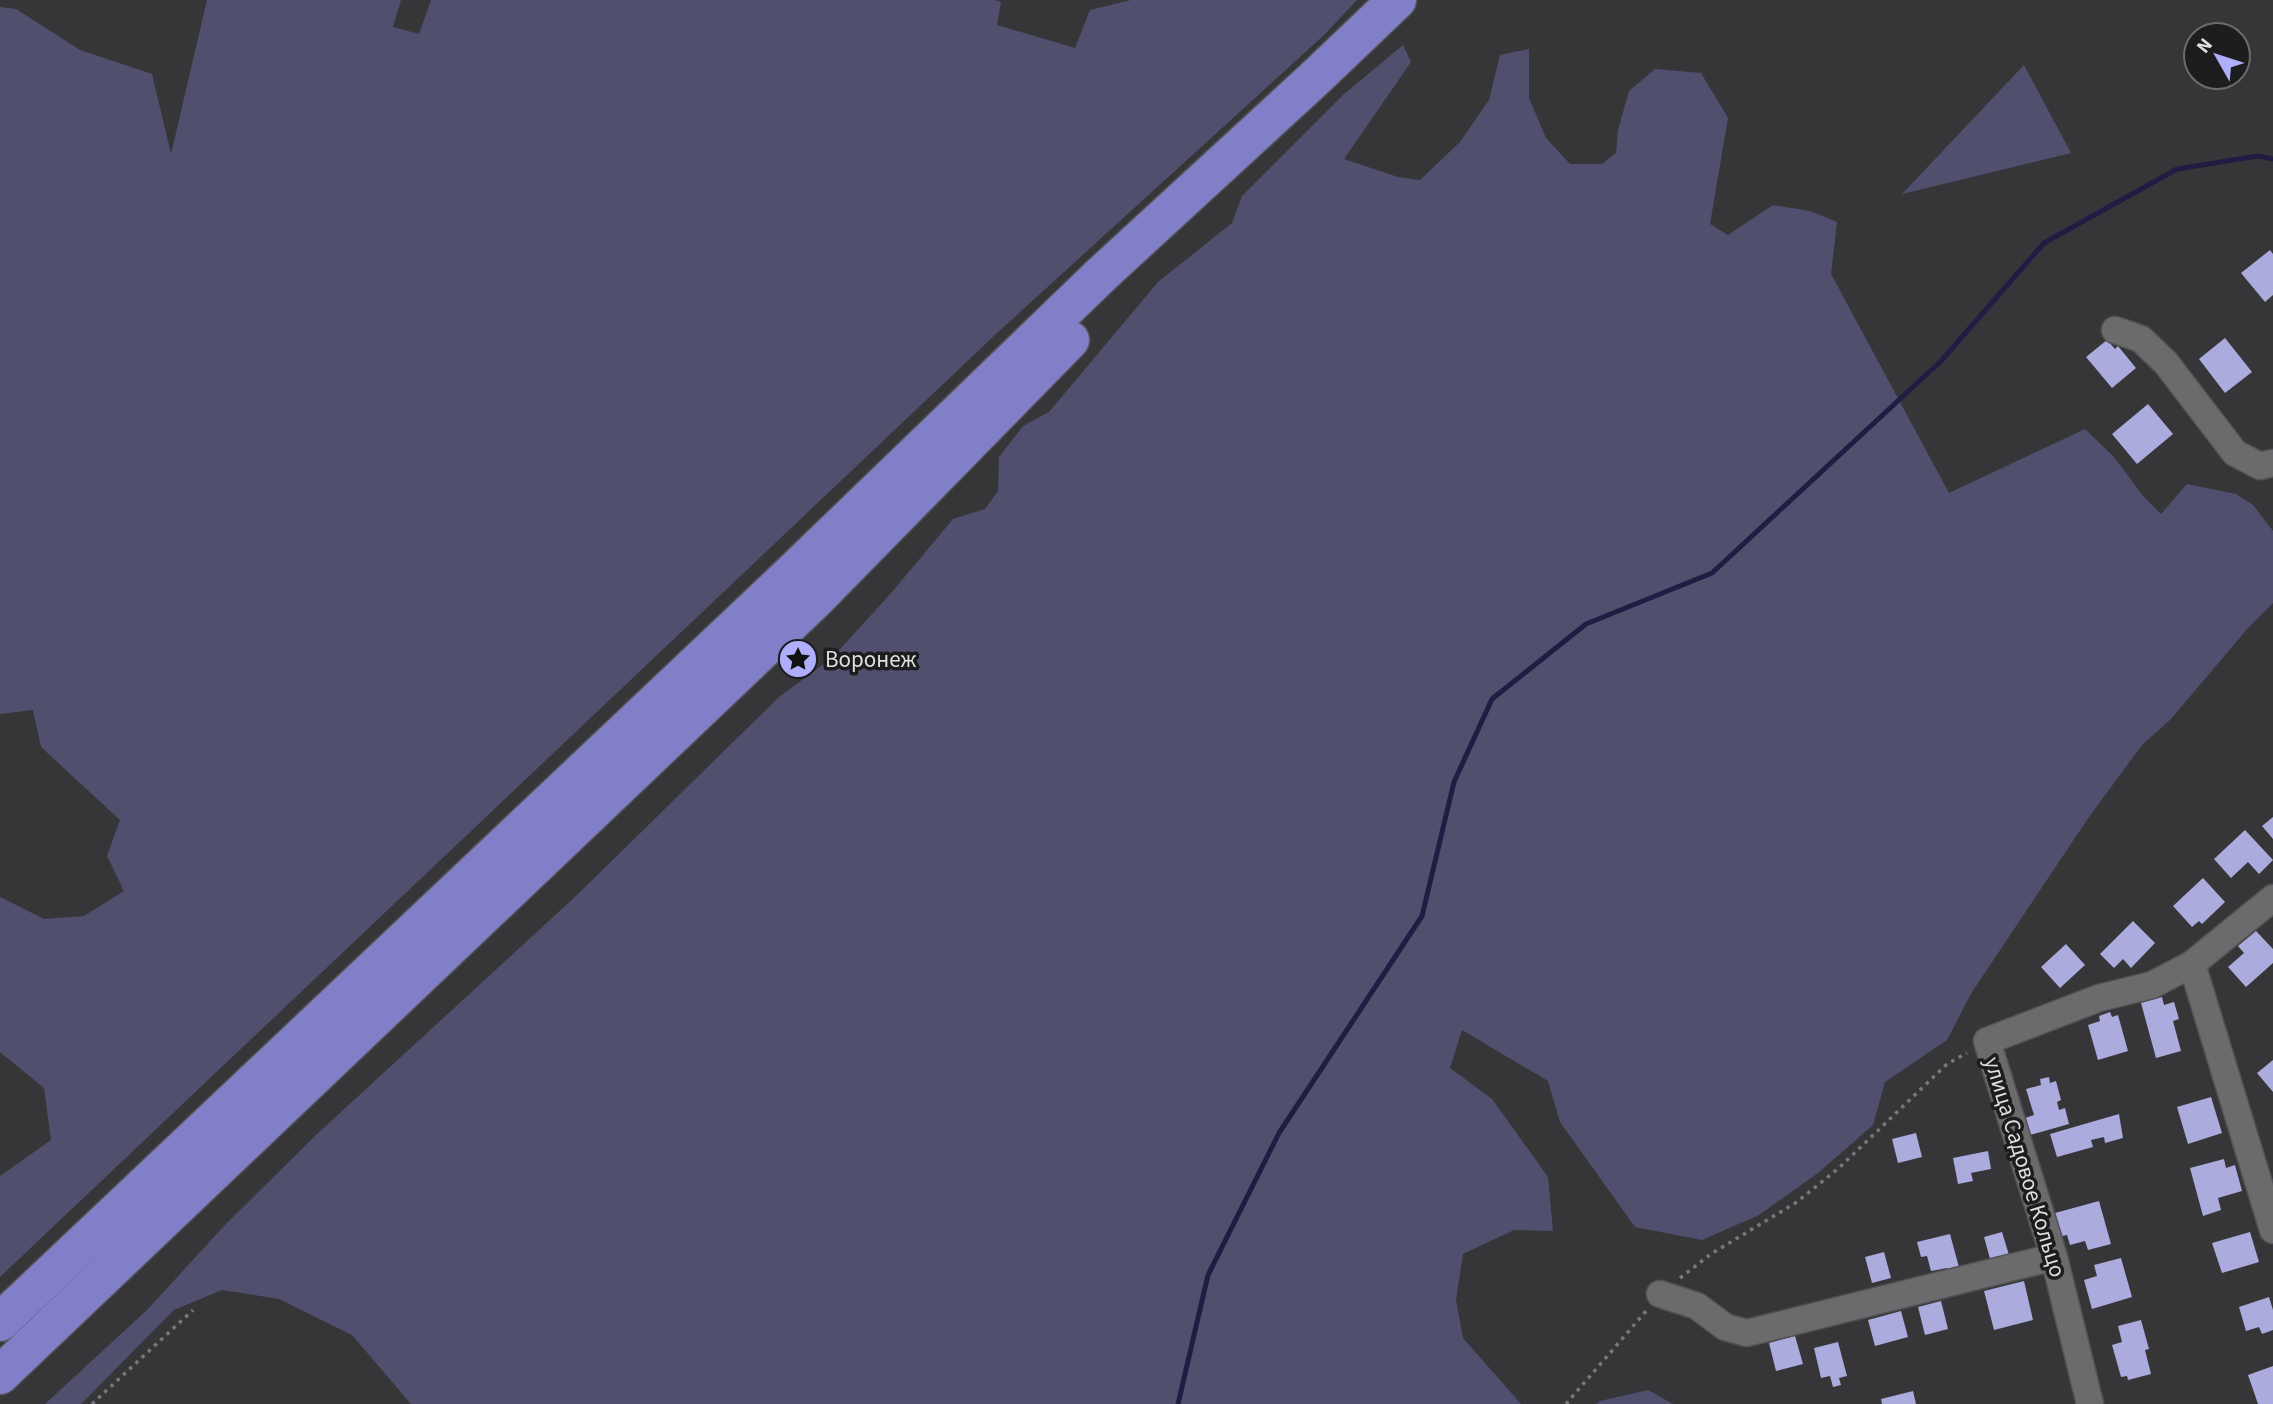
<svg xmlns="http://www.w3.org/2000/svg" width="2273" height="1404" font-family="'Source Sans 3',sans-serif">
	<rect width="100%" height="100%" fill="#363639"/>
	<path fill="#50506e" d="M207 0H401L393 27 419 34 431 0H994L1001 2 997 25 1075 48 1090 10 1131 0H1357L1324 35 996 334 0 1277V1176L51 1140 44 1088 0 1052V897L44 919 84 916 124 891 107 856 120 820 41 747 33 710 0 714V7L16 9 80 50 152 74 171 154Z
		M1403 45 1411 62 1344 159 1398 177 1420 180 1460 142 1489 100 1500 55 1529 49V98L1546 138 1570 164H1602L1616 153 1618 130 1629 91 1655 69 1701 73 1728 118 1710 224 1728 235 1773 205 1810 211 1837 222 1831 274 1949 493 2085 429 2114 457 2143 496 2161 514 2187 484 2236 494 2253 505 2273 531V603L2248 628 2171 719 2142 745 2089 817 1972 992 1947 1040 1885 1082 1873 1125 1818 1173 1759 1215 1702 1240 1635 1227 1560 1122 1548 1081 1462 1030 1450 1068 1492 1099 1548 1177 1553 1231 1514 1230 1463 1254 1456 1300 1463 1338 1521 1404H411L352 1335 279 1299 222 1290 174 1310 81 1404H45L148 1309 224 1226 316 1135 576 896 779 697 832 658 892 592 953 519 985 509 998 491 999 457 1023 426 1049 412 1158 282 1232 223 1242 196 1343 95Z
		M2024 65 2071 153 1902 194Z
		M1648 1390 1673 1404H1596L1600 1401Z"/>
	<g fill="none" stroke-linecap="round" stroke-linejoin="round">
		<path stroke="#201c44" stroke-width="5" d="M1178 1404 1208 1275 1279 1133 1422 916 1454 782 1492 699 1586 624 1712 573 1941 361 2044 243 2177 169 2258 156 2273 159"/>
	</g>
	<path fill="#ababde" d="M2270 250 2273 254V295L2265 302 2241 273Z
		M2225 338 2252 372 2225 393 2199 359Z
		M2107 340 2115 349 2118 346 2136 368 2112 388 2086 357Z
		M2148 404 2173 434 2137 464 2112 434Z
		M2273 817V839L2262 826Z
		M2245 830 2273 860 2259 874 2248 862 2231 878 2214 859Z
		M2203 878 2225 902 2202 924 2199 921 2192 927 2173 906Z
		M2133 921 2155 943 2131 968 2123 959 2114 968 2100 954Z
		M2256 931 2273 949V963L2246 987 2228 967 2244 953 2238 946Z
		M2066 944 2085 965 2060 988 2041 967Z
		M2162 997 2164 1005 2174 1002 2179 1019 2173 1021 2181 1051 2156 1058 2141 1003Z
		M2110 1012 2112 1017 2118 1015 2128 1051 2098 1060 2088 1025 2100 1021 2099 1016Z
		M2273 1060V1092L2257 1073Z
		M2049 1077 2050 1083 2056 1081 2061 1100 2057 1102 2059 1110 2065 1108 2069 1124 2030 1135 2025 1118 2034 1115 2026 1089 2041 1085 2040 1079Z
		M2211 1097 2222 1133 2188 1144 2177 1107Z
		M2119 1114 2123 1138 2105 1143 2104 1137 2091 1140 2093 1147 2057 1157 2050 1134Z
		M1916 1133 1922 1157 1898 1163 1892 1139Z
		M1988 1151 1991 1169 1971 1173 1973 1181 1958 1184 1953 1158Z
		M2224 1159 2226 1168 2235 1165 2242 1191 2218 1198 2221 1210 2203 1216 2190 1168Z
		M2099 1201 2111 1244 2088 1250 2085 1241 2070 1245 2067 1235 2062 1236 2055 1213Z
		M2002 1232 2009 1255 1992 1266 1984 1237Z
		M2250 1232 2259 1262 2222 1273 2212 1243Z
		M1950 1234 1960 1271 1948 1273 1947 1268 1931 1271 1927 1256 1921 1257 1917 1242Z
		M1884 1252 1891 1278 1872 1283 1865 1257Z
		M2121 1258 2132 1297 2092 1309 2084 1280 2097 1276 2094 1265Z
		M2024 1281 2033 1320 1994 1330 1984 1291Z
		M2269 1297 2273 1310V1330L2262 1334 2259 1327 2246 1331 2239 1307Z
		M1941 1301 1948 1329 1925 1335 1918 1307Z
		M1901 1311 1908 1337 1875 1346 1868 1320Z
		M2141 1320 2149 1349 2145 1350 2151 1374 2128 1380 2127 1376 2121 1377 2112 1345 2122 1342 2118 1326Z
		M1795 1336 1803 1364 1776 1371 1769 1343Z
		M1838 1342 1847 1376 1839 1378 1841 1385 1833 1387 1830 1376 1821 1378 1814 1348Z
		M2273 1366V1404H2258L2248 1375Z
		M1913 1391 1916 1404H1882L1881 1399Z"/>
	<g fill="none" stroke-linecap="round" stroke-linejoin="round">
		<g stroke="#535356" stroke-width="29">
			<path id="minor" d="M2115 330 2141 339 2166 363 2235 453 2260 466 2273 463
				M2192 964 2273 1230
				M1660 1294 1697 1306 1725 1327 1747 1333 2054 1257
				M2090 1404 2054 1257 1987 1041 2099 998 2152 985 2192 964 2273 898"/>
		</g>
		<g stroke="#535356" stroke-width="41">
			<path id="highway" d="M0 1322 789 576 1102 274 1313 80 1397 0
				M0 1375 815 600 1070 340"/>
		</g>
		<path stroke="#78787b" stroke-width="3.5" stroke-dasharray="3.5 5" stroke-linecap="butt" d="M1680 1278 1711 1254 1797 1202 1840 1167 1947 1064 1967 1053
			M92 1404 193 1310
			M1566 1404 1647 1310"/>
		<use href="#minor" stroke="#6b6b6e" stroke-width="26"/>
		<use href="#highway" stroke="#817fc7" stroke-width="38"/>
	</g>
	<defs>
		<g id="sight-disc" transform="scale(2.0125)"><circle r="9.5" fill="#afaefa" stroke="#1d1d1f"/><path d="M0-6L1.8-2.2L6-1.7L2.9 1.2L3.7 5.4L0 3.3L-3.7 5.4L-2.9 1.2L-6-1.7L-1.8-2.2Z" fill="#111"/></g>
	</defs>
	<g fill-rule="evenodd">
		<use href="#sight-disc" x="798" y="659"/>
	</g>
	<g text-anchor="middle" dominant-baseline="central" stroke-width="7" stroke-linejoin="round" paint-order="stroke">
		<g font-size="23" fill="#dfdfe1" stroke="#1d1d1f" text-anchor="start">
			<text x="825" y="659">Воронеж</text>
		</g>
		<g font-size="23" fill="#dfdfe1" stroke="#1d1d1f">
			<text transform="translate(2025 1167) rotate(73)">улица Садовое Кольцо</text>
		</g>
	</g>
	<g transform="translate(2217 56) rotate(309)"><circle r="33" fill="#1d1d1f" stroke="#6b6b6d" stroke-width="2"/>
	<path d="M0-5L12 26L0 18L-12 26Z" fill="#afaefa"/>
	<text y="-10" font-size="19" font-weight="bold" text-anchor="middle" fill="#dfdfe1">N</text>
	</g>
</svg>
